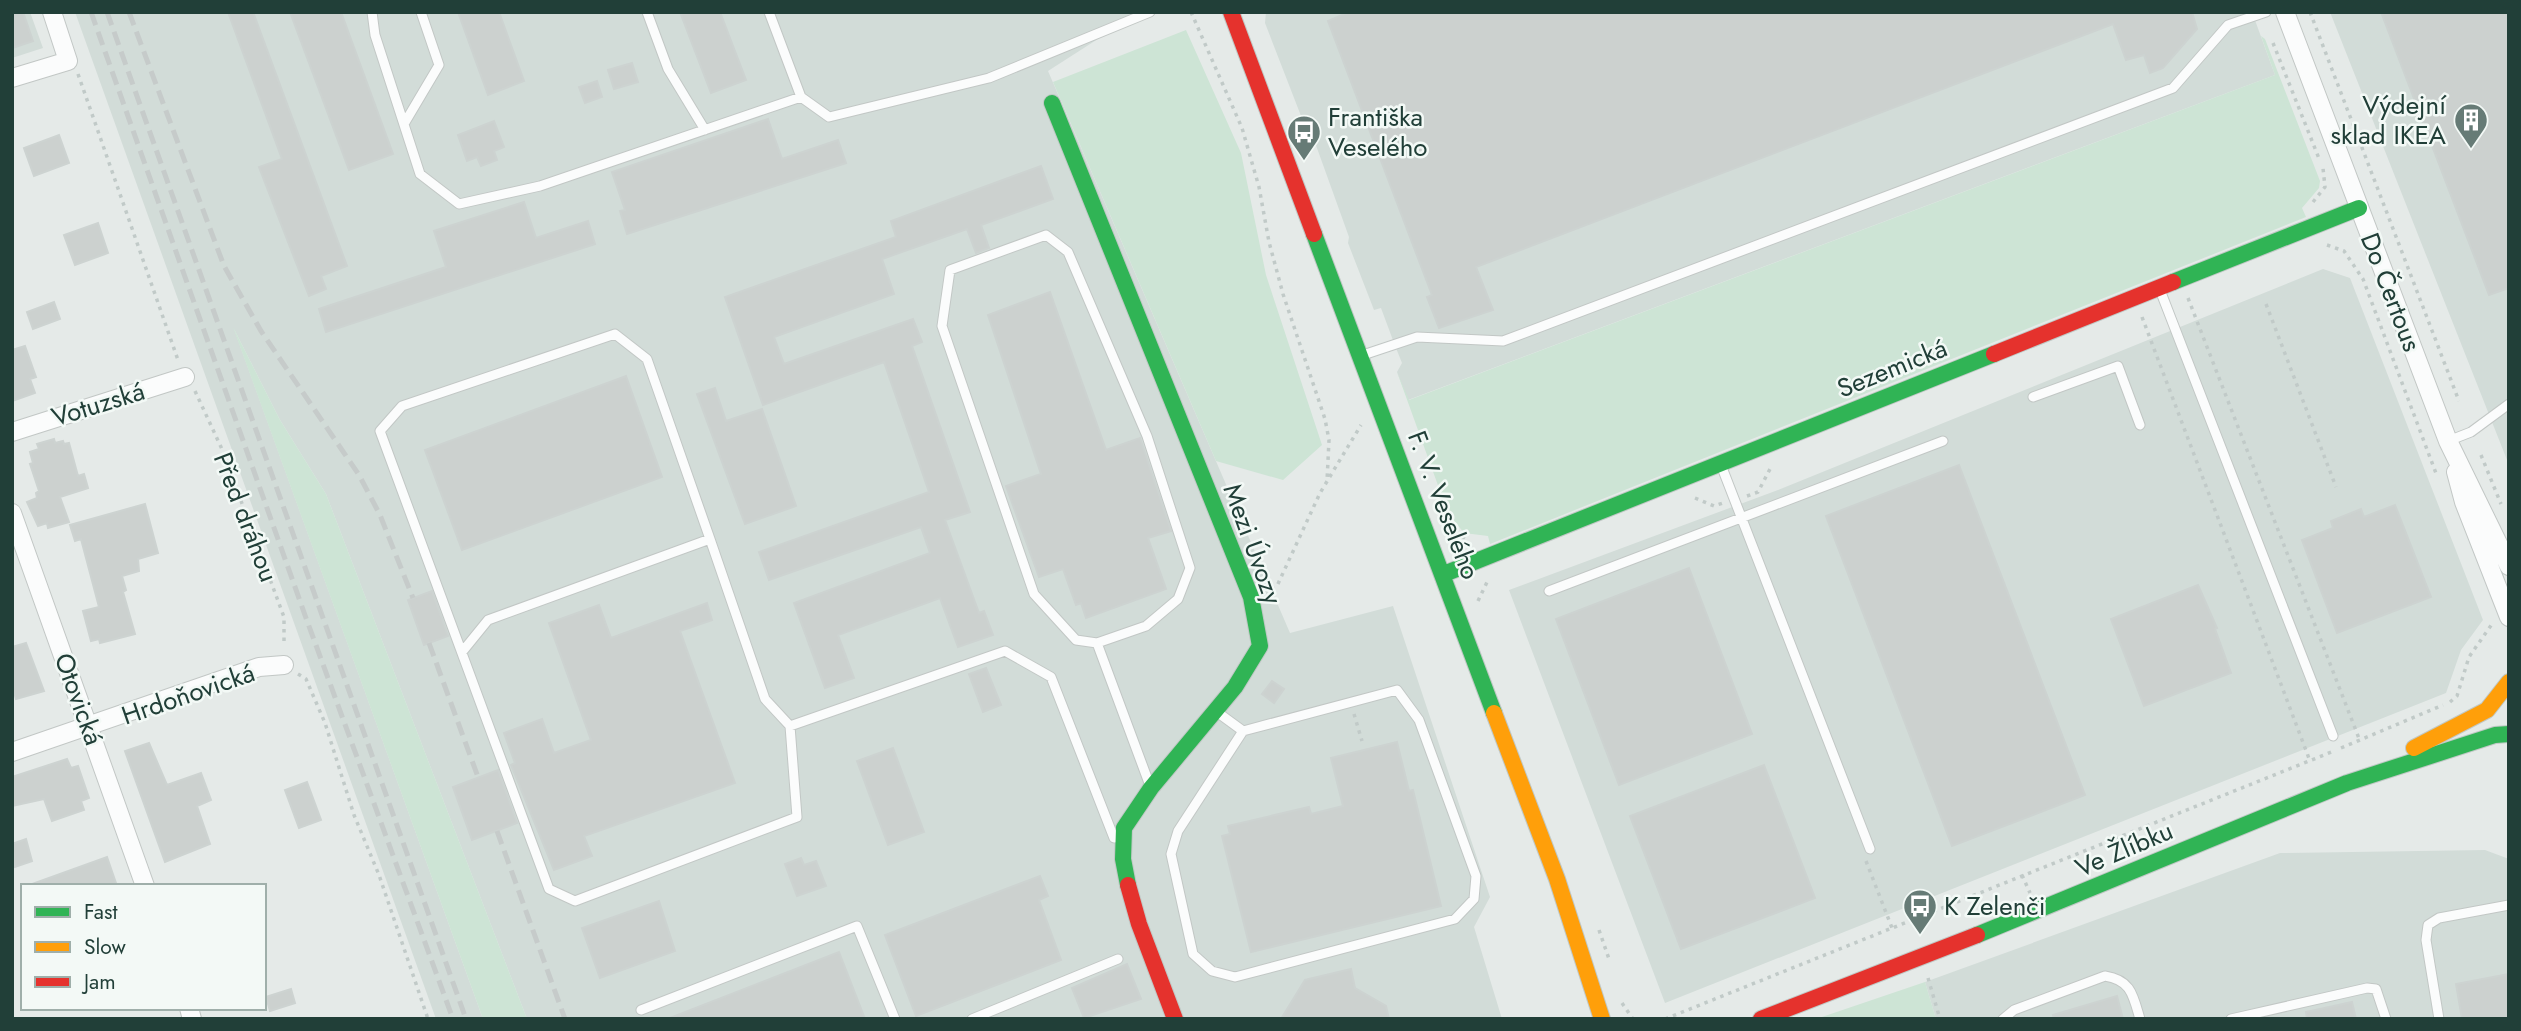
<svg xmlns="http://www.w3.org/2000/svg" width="2521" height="1031" font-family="Jost,sans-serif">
	<rect width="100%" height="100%" fill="#e5eae8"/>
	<path fill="#d2dcd8" d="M12 12H30L43 48 12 58Z
		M75 12H1140L1048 71 1290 633 1393 606 1490 897 1474 927 1502 1019H527L326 494 280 420 234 329 483 1019H436Z
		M1266 12H2252L2275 75 1408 400 1397 372 1402 363 1394 343 1381 308 1374 310 1348 243 1349 237 1313 137 1308 134 1265 23Z
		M2330 12H2509V465Z
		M2323 269 2350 278 2483 620 2461 650 2446 693 1665 1003 1509 590 1778 490Z
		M2485 850 2509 859V1019H1936L1925 982 2280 853Z"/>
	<path fill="#cde4d5" d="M1186 30 1241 153 1266 275 1322 445 1283 480 1216 461 1053 82Z
		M2261 36 2265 39 2320 181 2319 188 2302 208 2306 217 1490 544 1488 536 1464 533 1448 513 1397 372 1409 400 2275 75Z
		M233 327 280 420 326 494 527 1019H483Z
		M1925 982 1936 1019H1816Z"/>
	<path fill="#ccd1cf" stroke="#cdd3d1" stroke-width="2" d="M12 12H23L33 41 12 48Z
		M228 12H253L347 266 321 276 326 289 309 296 259 167 282 159Z
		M290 12H341L393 154 349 170Z
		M458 12H499L524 81 488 95Z
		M680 12H720L746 80 711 93Z
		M1349 12H2192L2197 29 2163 68 2150 73 2144 55 2126 60 2113 24 1476 267 1493 310 1439 328 1427 297 1432 295 1328 21Z
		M2381 12H2509V288L2489 295Z
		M632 63 638 82 614 89 608 70Z
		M597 81 602 97 585 103 579 87Z
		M768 119 782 159 838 140 846 163 627 234 620 211 625 210 612 172Z
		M494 121 504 147 494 151 497 160 481 166 477 157 467 161 458 135Z
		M59 135 69 163 34 176 24 148Z
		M1041 166 1053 199 981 225 989 248 976 253 967 229 882 259 894 294 774 337 784 364 913 319 922 342 912 346 970 512 945 520 979 613 984 611 993 635 958 647 940 598 838 635 854 678 825 688 794 603 930 553 921 527 769 580 759 552 929 492 884 362 763 405 725 297 896 237 891 221Z
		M524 202 536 238 588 221 595 244 326 332 319 309 446 267 434 231Z
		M98 223 108 253 75 265 64 235Z
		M1050 292 1106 450 1140 438 1171 531 1148 538 1166 589 1086 618 1081 603 1076 605 1063 569 1039 577 1006 486 1041 474 988 315Z
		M54 302 60 319 33 329 27 312Z
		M25 346 36 377 30 379 35 393 12 401V350Z
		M626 376 662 477 462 550 425 450Z
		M715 388 726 421 762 409 796 506 745 524 697 394Z
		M54 439 55 443 63 441 64 444 69 443 78 476 84 474 88 488 60 497 69 522 48 528 47 523 38 526 27 502 37 498 36 493 39 491 30 464 33 463 30 452 39 449 37 444Z
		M1959 465 2085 795 1952 846 1826 516Z
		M145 504 158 553 138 559 139 571 122 576 126 590 123 592 135 634 100 643 99 639 91 641 83 611 99 607 81 539 75 541 70 525Z
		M2395 505 2431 597 2337 633 2302 540 2333 528 2331 521 2361 509 2364 517Z
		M1689 568 1752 734 1619 785 1556 619Z
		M2198 585 2217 628 2215 629 2231 673 2144 706 2111 619Z
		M432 591 448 636 424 645 408 600Z
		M707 603 712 620 680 631 735 783 584 836 592 856 554 870 511 765 515 763 504 733 542 719 554 753 591 740 549 623 599 605 611 638Z
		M26 643 44 691 16 699 12 685V647Z
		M986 668 1001 705 983 712 969 674Z
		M1272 681 1284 689 1274 703 1262 694Z
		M1397 742 1409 791 1413 790 1441 906 1251 952 1222 836 1230 834 1228 826 1309 807 1311 814 1343 806 1331 758Z
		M149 743 167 785 201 773 211 800 197 806 210 844 165 862 125 751Z
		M893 748 924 832 888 845 857 761Z
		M67 759 71 768 78 766 89 798 81 801 84 810 52 821 44 799 12 806V777Z
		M1764 765 1815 898 1681 949 1630 816Z
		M498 770 517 823 472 840 453 787Z
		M307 782 321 820 299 828 285 790Z
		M26 839 32 861 15 867 12 844Z
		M107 857 117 886H33L32 884Z
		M801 858 804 865 816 861 826 886 797 896 785 864Z
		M1040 876 1048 896 1039 900 1061 960 916 1016 885 935Z
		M659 901 675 951 600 978 582 928Z
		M839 952 865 1019H670V1018Z
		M1127 964 1141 999 1084 1018 1072 988Z
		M1351 969 1355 988 1386 1006 1389 1019H1281L1305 980Z
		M2509 974V1019H2462L2456 984Z
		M291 989 295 1003 270 1011 266 997Z
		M2117 996 2123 1019H2054L2053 1015Z
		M2352 1002 2356 1019H2307L2306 1012Z"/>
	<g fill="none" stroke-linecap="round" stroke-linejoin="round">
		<g stroke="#c2c7c5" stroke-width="11">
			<path id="lane" d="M372 12 375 35 420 174 459 204 540 186 801 97 829 117 989 78 1150 12
				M647 12 668 69 705 130
				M769 12 801 97
				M404 124 439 65 421 12
				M2160 290 2333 736
				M1363 355 1417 337 1503 341 2173 88 2228 25 2266 12
				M2033 397 2118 366 2140 425
				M2448 441 2471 432 2509 404
				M1721 465 1870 849
				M1549 591 1943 441
				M1097 643 1146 626 1178 599 1190 568 1147 436 1068 252 1046 235 950 270 942 326 1034 594 1076 640 1097 643 1149 783
				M462 652 488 620 710 539 765 699 790 726 797 817 575 901 549 889 380 431 402 406 615 334 647 359 710 539
				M1217 712 1243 731 1397 690 1419 720 1476 876 1474 899 1455 919 1235 977 1212 971 1193 954 1171 854 1178 831 1243 731
				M790 726 1005 651 1051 677 1114 838
				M641 1010 857 926 895 1019
				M972 1019 1118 959
				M2003 1019 2014 1010 2105 976C2131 980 2133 995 2140 1019
				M2231 1019 2367 988 2376 989 2386 1019
				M2439 1019 2426 940 2428 925 2439 918 2509 905"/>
		</g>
		<g stroke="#c2c7c5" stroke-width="20">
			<path id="street" d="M2285 12 2448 441 2509 566
				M12 78 68 61 52 12
				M12 432 185 377
				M2456 472 2464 502 2509 617
				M12 513 145 886
				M12 752 259 667 284 665
				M189 1008 192 1019"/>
		</g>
		<g stroke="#c0c8c5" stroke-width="18">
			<path id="fast" d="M1052 103 1251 597 1260 646 1235 687 1151 788 1124 828 1123 859 1128 885
				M1314 234 1494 713
				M2173 282 2359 208
				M1444 574 1994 354
				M1977 935 2347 783 2495 735 2509 734"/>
		</g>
		<g stroke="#c0c8c5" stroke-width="18">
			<path id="slow" d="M1494 713 1557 879 1602 1019
				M2414 748 2487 710 2509 682"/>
		</g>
		<g stroke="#c0c8c5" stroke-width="18">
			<path id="jam" d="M1231 12 1314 234
				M1994 354 2173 282
				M1128 885 1139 924 1175 1019
				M1761 1019 1977 935"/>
		</g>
		<path stroke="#c1cac8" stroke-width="3.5" stroke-dasharray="3.5 5" stroke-linecap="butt" d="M1191 12 1242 128 1259 187 1269 242 1283 294 1325 419 1329 440 1327 481
			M2310 12 2459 401
			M2273 43 2320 161
			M78 74 178 360
			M2313 202 2325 187 2323 168
			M2327 245 2344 251 2363 279 2437 476
			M2188 298 2360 741
			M2266 304 2336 487
			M2142 317 2310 761
			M195 391 221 447 284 617V646
			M2481 455 2501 504
			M1747 496 1758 492 1770 469
			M1695 498 1714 506 1723 503
			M1450 525 1458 535 1468 539
			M1271 588 1277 586 1320 493 1361 425
			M1478 601 1488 580
			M298 674 306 679 325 723 354 815 379 875 428 1019
			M2450 702 2457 696 2469 657 2492 624
			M1354 714 1362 741
			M2341 748 2443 705
			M1866 861 1892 928
			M2022 875 2030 893
			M1599 930 1609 959
			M1928 978 1940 1019
			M1622 1003 1633 1019
			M1665 1019 2334 751"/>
		<use href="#lane" stroke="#fbfcfc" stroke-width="9"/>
		<use href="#street" stroke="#fbfcfc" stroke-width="18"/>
		<use href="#fast" stroke="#30b455" stroke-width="16"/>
		<use href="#slow" stroke="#ff9f0a" stroke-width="16"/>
		<use href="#jam" stroke="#e5322d" stroke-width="16"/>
		<path stroke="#c6cbca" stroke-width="5" stroke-dasharray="14 7" stroke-linecap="butt" d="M91 12 306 618 453 1019
			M107 12 466 1019
			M129 12 224 266 261 331 359 475 380 515 413 598
			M429 643 478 777
			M497 831 565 1019"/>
	</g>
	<defs>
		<g id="building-pin" transform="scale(1.75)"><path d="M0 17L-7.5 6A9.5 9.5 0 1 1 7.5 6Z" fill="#667b76" stroke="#f3f9f6"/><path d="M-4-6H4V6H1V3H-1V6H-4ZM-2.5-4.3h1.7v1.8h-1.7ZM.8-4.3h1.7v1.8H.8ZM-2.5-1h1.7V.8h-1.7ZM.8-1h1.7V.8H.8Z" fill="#fff"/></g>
		<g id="bus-pin" transform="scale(1.75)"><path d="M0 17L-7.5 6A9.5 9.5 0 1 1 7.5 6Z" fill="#667b76" stroke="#f3f9f6"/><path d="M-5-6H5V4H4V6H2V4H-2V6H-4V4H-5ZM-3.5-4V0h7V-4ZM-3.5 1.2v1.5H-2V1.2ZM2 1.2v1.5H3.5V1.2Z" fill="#fff"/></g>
	</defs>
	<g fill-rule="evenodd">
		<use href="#building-pin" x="2471" y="120"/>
		<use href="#bus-pin" x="1304" y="132"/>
		<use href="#bus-pin" x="1920" y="906"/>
	</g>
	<g text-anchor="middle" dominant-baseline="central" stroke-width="5" stroke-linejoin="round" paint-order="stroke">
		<g font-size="26" fill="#213f38" stroke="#f3f9f6" text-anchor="start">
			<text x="2446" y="105" text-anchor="end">Výdejní<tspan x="2446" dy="30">sklad IKEA</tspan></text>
			<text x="1328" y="117">Františka<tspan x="1328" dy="30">Veselého</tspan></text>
			<text x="1944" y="906">K Zelenči</text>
		</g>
		<g font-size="26" fill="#213f38" stroke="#f3f9f6">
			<text transform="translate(2391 292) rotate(69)">Do Čertous</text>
			<text transform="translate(1892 368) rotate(-22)">Sezemická</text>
			<text transform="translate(98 404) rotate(-17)">Votuzská</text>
			<text transform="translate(1444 505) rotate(69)">F. V. Veselého</text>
			<text transform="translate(246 517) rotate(69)">Před dráhou</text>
			<text transform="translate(1253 544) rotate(70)">Mezi Úvozy</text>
			<text transform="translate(188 694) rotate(-19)">Hrdoňovická</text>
			<text transform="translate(79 699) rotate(70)">Otovická</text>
			<text transform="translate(2124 849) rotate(-23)">Ve Žlíbku</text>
		</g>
	</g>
	<rect width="2521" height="1031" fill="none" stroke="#213f38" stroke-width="28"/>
	<rect x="21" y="884" width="245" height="126" fill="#f3f9f6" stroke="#9fafaa" stroke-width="2"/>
	<rect x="35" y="907" width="35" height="10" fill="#30b455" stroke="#9fafaa" stroke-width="2"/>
	<text x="84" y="919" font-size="21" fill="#213f38">Fast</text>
	<rect x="35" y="942" width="35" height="10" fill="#ff9f0a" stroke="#9fafaa" stroke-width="2"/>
	<text x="84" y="954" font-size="21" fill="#213f38">Slow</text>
	<rect x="35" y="977" width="35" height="10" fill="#e5322d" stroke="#9fafaa" stroke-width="2"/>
	<text x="84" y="989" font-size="21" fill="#213f38">Jam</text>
</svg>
